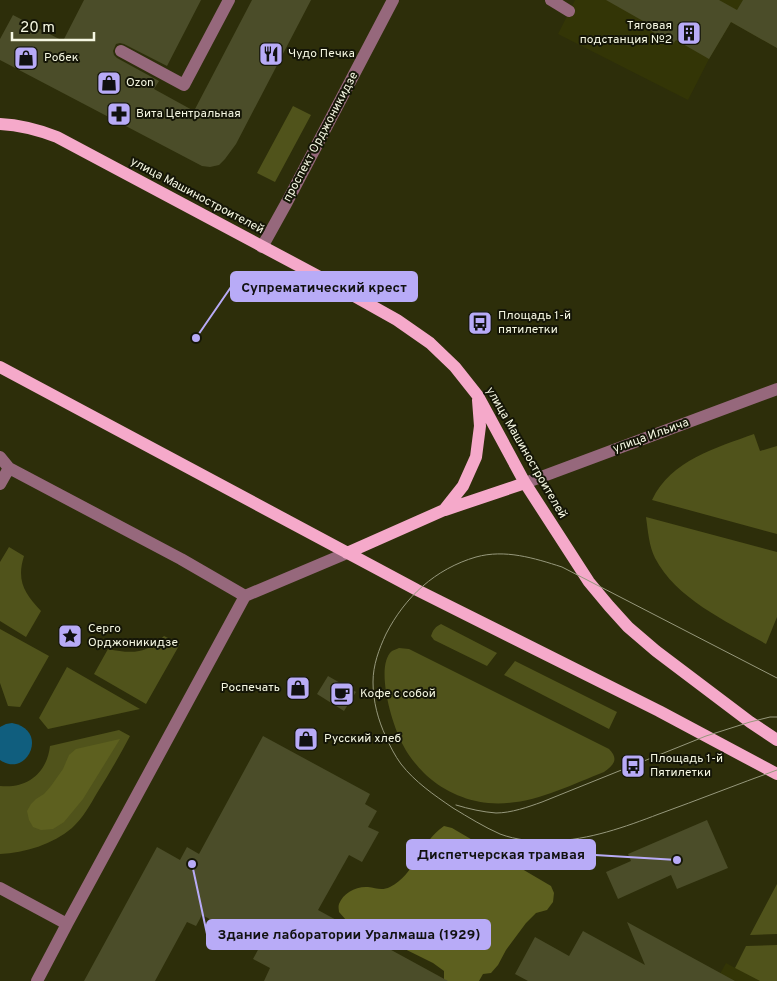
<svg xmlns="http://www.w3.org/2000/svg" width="777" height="981" font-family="Overpass,sans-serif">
	<rect width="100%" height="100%" fill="#2d2e0a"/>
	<path fill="#333506" d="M575 0H777V48L731 22 709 59 688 100 558 34Z
		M726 963 760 981H716Z"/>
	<path fill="#50531b" d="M293 106 311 115 275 182 257 173Z
		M754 434 760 451 777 446V534L652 500C671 460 716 448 754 434Z
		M646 517 777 552V617L766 644C728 622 676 599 655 558 649 546 648 531 646 517Z
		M9 547 24 556C16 581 25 594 41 611L26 637 0 621V562Z
		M441 624 497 653 487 666 434 640 431 636C433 630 435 627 441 624Z
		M0 629 49 656 20 707 8 706 0 683Z
		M164 636 180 644 146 704 94 674 108 649C132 654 147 654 164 636Z
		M399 648 409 649 609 749C619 759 614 765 604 772 568 786 528 807 488 803 465 801 440 789 424 773 416 765 408 755 403 745 393 728 374 666 392 651 394 650 397 649 399 648Z
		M515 661 617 712 609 729 504 675Z
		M67 667 140 709 48 729 39 718Z
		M119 730 130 736C120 755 109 774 97 793 90 805 83 818 72 828 53 844 25 853 0 854V786C27 789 47 773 50 746Z
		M777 884V934L750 935Z
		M777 945V981H760L735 968 746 946Z"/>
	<path fill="#5d601f" d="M120 739 83 799 64 822 53 829 41 830 33 827 29 820 27 811 31 804 36 799 44 794 51 786 63 769 69 755 76 749Z
		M444 826 452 828 551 886 554 893 553 902 547 910 536 913 526 923 506 950 498 965 491 973 483 974 479 981H444V971L433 963 346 920 339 912C339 910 338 907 339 904 343 893 356 886 368 887 376 888 382 891 390 887 415 875 420 842 444 826Z"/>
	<path fill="#105e7e" d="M12 723C50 730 27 779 0 760V727L6 724Z"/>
	<path fill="#4b4d29" d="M84 0H201L167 66 124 44 120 43 116 44 113 51 114 55 117 58 159 81 154 89 194 111 252 0H311L236 144 225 159 219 165 210 167 202 166 0 60V39L13 15 63 41Z
		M606 0H719L737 10 743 0H777V48L731 22 709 59 676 40 673 44 641 25 643 21Z
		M328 676 356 692 344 711 317 694Z
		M263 736 370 794 365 804 377 811 368 827 379 832 362 862 349 855 318 910 448 981H264L270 968 253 959 260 946 202 915 196 926 187 922 155 981H84L157 847 180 860 187 847 199 854Z
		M707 820 728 868 677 889 671 875 618 899 606 872 631 861 628 854Z
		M627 922 735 981H528L515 974 535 937 569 956 583 931 645 965Z"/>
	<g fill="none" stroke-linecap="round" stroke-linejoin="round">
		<path stroke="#96687c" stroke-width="12" d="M551 0 569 11
			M121 51 184 85 229 0
			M262 247 287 202 393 0
			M0 457 9 468 181 559 245 596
			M525 483 777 389
			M0 484 9 468
			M0 888 67 924 245 596 347 553
			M37 981 67 924"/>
		<path stroke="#f5a9ca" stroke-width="12" d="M0 124C20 125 39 130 57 137L331 283 397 320 430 343 455 367 478 396 525 483 589 582 609 606 628 627 656 651 750 722 777 740
			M0 367 417 590 659 711 777 774
			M445 510 525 483
			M347 553 444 510 463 486 476 457 480 426 478 400"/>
		<path stroke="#96987c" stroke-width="1" d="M777 678 562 567C534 558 505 549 476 557 435 569 405 597 386 634 379 649 373 665 373 682 373 701 378 720 386 737 390 746 395 756 401 764 415 782 434 795 453 808 468 817 484 827 500 834 516 840 535 842 552 841 589 840 625 827 659 814 698 800 738 784 777 770
			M456 805C469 809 483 812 496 813 511 813 528 807 542 802L706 736 750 722 770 717H777"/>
	</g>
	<defs>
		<g id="building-square" transform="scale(1.25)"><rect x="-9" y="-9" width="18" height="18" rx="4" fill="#b8abf7" stroke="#151607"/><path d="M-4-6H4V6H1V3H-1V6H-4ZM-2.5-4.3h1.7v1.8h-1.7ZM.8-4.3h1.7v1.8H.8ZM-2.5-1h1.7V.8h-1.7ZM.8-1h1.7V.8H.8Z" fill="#111"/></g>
		<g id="restaurant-square" transform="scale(1.25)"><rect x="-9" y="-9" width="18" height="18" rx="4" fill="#b8abf7" stroke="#151607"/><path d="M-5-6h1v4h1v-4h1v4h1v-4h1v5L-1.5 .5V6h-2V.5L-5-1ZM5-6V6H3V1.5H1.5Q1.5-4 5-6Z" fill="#111"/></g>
		<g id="shop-square" transform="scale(1.25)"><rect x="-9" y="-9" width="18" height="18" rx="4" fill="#b8abf7" stroke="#151607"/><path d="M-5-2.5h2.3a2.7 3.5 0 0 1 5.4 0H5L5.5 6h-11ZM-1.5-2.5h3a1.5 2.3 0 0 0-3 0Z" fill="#111"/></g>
		<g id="pharmacy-square" transform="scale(1.25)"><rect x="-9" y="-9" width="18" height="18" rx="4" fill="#b8abf7" stroke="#151607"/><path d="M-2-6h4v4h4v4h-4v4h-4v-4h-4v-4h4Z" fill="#111"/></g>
		<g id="bus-square" transform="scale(1.25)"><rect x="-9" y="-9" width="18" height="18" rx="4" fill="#b8abf7" stroke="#151607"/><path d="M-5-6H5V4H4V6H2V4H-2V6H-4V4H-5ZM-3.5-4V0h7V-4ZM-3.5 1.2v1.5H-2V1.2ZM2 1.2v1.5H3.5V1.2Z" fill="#111"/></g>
		<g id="sight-square" transform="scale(1.25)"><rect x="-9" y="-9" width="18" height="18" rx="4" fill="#b8abf7" stroke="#151607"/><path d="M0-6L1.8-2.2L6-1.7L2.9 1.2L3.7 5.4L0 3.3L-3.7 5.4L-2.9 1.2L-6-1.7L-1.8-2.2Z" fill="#111"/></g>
		<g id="cafe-square" transform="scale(1.25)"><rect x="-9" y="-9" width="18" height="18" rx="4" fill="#b8abf7" stroke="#151607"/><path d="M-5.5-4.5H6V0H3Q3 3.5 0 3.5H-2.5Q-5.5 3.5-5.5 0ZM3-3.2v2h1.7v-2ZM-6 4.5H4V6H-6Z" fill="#111"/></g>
	</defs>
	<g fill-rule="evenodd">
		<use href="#building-square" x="689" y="33"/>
		<use href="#restaurant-square" x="271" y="54"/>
		<use href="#shop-square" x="26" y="58"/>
		<use href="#shop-square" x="109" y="83"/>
		<use href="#pharmacy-square" x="119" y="114"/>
		<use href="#bus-square" x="480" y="323"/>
		<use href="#sight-square" x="70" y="636"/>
		<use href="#shop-square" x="298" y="688"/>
		<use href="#cafe-square" x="342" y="694"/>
		<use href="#shop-square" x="306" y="739"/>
		<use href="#bus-square" x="633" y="766"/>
	</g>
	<g text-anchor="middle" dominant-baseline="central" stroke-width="4" stroke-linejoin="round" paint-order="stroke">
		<g font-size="12" fill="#f5f7e2" stroke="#151607" text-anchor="start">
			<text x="672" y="26" text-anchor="end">Тяговая<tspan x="672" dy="14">подстанция №2</tspan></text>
			<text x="288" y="54">Чудо Печка</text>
			<text x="44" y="58">Робек</text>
			<text x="126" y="83">Ozon</text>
			<text x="136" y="114">Вита Центральная</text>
			<text x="498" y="316">Площадь 1-й<tspan x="498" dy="14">пятилетки</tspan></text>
			<text x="88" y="629">Серго<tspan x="88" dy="14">Орджоникидзе</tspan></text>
			<text x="280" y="688" text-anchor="end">Роспечать</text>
			<text x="360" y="694">Кофе с собой</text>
			<text x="324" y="739">Русский хлеб</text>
			<text x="650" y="759">Площадь 1-й<tspan x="650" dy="14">Пятилетки</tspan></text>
		</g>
		<g font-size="12" fill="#f5f7e2" stroke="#151607">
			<text transform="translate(321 137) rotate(-62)">проспект Орджоникидзе</text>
			<text transform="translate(197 196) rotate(28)">улица Машиностроителей</text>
			<text transform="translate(651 436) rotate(-20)">улица Ильича</text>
			<text transform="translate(526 453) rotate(60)">улица Машиностроителей</text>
		</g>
	</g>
	<path fill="none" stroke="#b8abf7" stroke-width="2" d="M196 338L231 287M677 860L595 855M192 864L207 934"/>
	<g fill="#b8abf7" stroke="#151607" stroke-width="2">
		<circle cx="196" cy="338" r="5"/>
		<circle cx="677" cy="860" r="5"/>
		<circle cx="192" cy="864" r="5"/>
	</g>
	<g fill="#b8abf7" stroke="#b8abf7" stroke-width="2">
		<rect x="231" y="272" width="186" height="29" rx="5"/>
		<rect x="407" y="840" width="188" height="29" rx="5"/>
		<rect x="207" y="920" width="283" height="29" rx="5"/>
	</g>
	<g font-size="14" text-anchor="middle" font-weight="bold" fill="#111">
		<text x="324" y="292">Супрематический крест</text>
		<text x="501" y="859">Диспетчерская трамвая</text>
		<text x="349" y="939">Здание лаборатории Уралмаша (1929)</text>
	</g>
	<path d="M12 32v8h82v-8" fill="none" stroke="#f5f7e2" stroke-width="2.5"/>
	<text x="20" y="32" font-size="15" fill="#f5f7e2" stroke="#151607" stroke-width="4" paint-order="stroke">20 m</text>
</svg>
